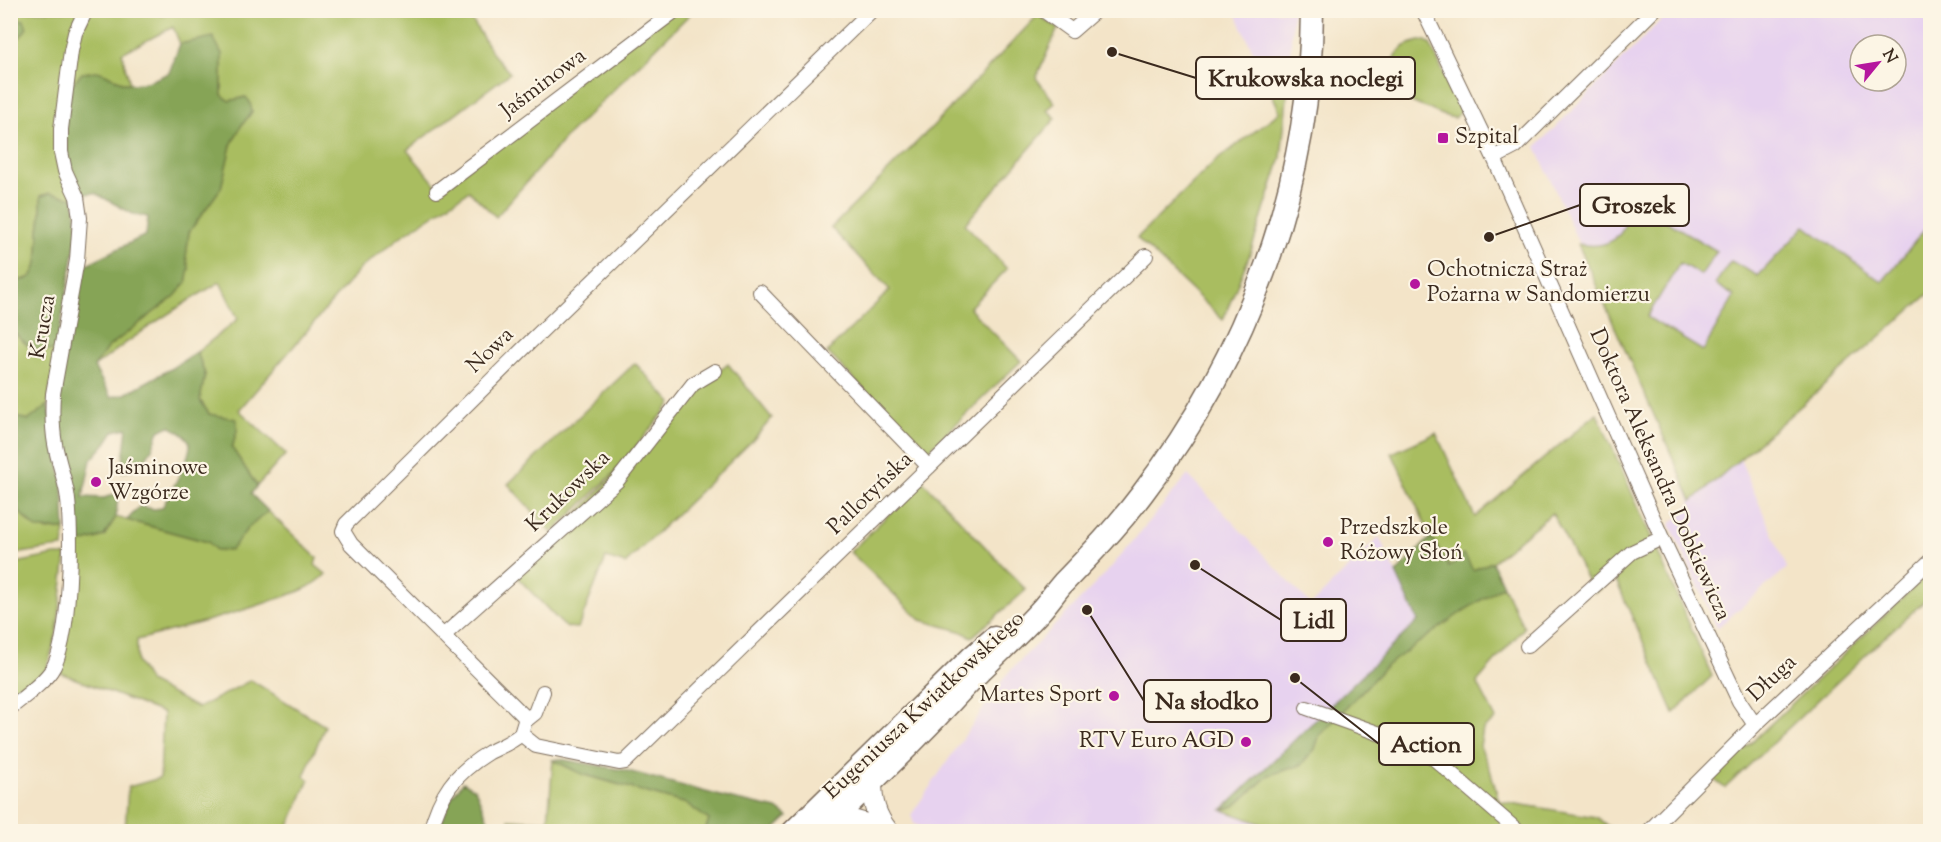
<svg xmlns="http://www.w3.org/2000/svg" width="1941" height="842" font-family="'Sorts Mill Goudy',serif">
	<rect width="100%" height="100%" fill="#fcf5e5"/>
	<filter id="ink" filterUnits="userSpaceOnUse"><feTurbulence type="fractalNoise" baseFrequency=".0167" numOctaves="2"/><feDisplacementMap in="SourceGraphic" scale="12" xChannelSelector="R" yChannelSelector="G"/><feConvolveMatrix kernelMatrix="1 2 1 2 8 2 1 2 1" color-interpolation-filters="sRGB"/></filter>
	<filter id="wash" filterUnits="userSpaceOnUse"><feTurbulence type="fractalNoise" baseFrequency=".008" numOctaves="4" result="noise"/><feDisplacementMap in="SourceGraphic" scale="24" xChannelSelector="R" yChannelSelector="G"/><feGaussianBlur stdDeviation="1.35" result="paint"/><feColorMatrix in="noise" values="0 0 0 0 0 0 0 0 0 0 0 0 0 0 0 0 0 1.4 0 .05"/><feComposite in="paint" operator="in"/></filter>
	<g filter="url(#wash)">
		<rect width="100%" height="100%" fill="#f3e4c8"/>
		<path fill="#e7d2ef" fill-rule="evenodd" d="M1235 11H1293L1288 88 1272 94Z
			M1670 11H1930V292L1740 459 1787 568 1717 628 1670 524 1680 516 1691 503 1645 393 1536 147ZM1860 45H1896V81H1860Z
			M1188 475 1311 605 1379 537 1418 621 1222 809 1282 831 934 832 914 824 911 815 1006 675 1108 571Z"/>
		<path fill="#a9bd61" stroke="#727440" stroke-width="1.5" d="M175 10 477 11 470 17 493 54 510 73 407 150 437 186 668 11H693L567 136 496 217 469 191 400 237 361 268 239 410 286 454 257 486 232 448 237 431 219 417 209 414 200 400 205 374 197 352 238 319 220 282C176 307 135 335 94 367L107 348 175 296 186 283 189 268 186 257 189 232 221 188 231 145 241 126 252 112 245 97 229 101 222 95V54L213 38 180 44 173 27 122 53 130 84 112 79 106 74 72 84 78 36 91 11H157L163 16Z
			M10 11H79L70 36 74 198 50 193 41 196V216L39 230 38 256 36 268 31 277C24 280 18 281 10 280L11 43 21 36 18 19 11 23Z
			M1038 15 1058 28 1036 78 1055 103 1047 110 1056 118 965 224 1007 269 969 308 1021 361 926 453 827 352 890 290 831 228 933 126Z
			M1420 41H1426L1430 44 1460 108V113L1455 118C1446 117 1437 113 1429 109 1405 101 1376 88 1394 58 1401 47 1407 44 1420 41Z
			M1288 88 1281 158 1250 254 1223 320 1137 238 1213 163 1280 112 1272 94Z
			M1617 192 1717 251 1701 275 1680 263 1647 317 1703 351 1734 296 1715 284 1731 261 1758 276 1805 226 1882 282 1930 223V293L1692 501 1578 244C1603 249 1629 241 1625 209 1625 203 1620 197 1617 192Z
			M10 330 32 349 56 351 48 405 29 420 15 417 11 412Z
			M635 363 672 403 615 472 552 533 508 484Z
			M728 364 772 418 754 439 625 564 606 558 578 628 565 627 517 577 695 390Z
			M1597 413 1712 676 1674 713 1615 578 1594 593 1552 513 1492 562 1473 570 1449 567 1431 537 1392 453 1436 433 1475 517Z
			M923 481 1026 590 972 637 960 631 921 620 850 552Z
			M10 499 29 523 46 530 65 529 63 547C45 548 29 553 11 554Z
			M268 511 317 558 315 565 326 574C311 590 288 595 268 602 225 617 181 628 137 640V662L149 682 198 708 251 680 325 726 304 776 309 779 287 831H125L128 787 160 778 163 713 58 672 68 622 74 545 104 536 116 517 208 542 217 551 231 549 247 529Z
			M55 555H66L57 632 46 672 11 701V564Z
			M1930 572V596L1887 635 1725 788 1713 779Z
			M1503 586 1524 628 1477 682 1496 719 1483 729 1480 746 1490 769 1499 801 1596 817 1614 831H1282L1222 810 1235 805 1269 775 1301 765 1315 749 1319 736 1386 666 1463 611Z
			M553 760 582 774 687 804 709 820 705 831 508 832 509 819 548 821Z"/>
		<path fill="#86a457" stroke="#60673a" stroke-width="1.5" d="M18 19 24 20 27 28 21 36 11 43V23Z
			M213 37 222 54V95L229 101 246 97 250 102 252 112 241 126 231 145 221 188 189 232 186 257 189 268 186 283 175 296 107 348 94 367 111 397 125 394 172 368 197 352 205 374 200 400 209 414 236 419 237 431 232 448 257 486 251 494 268 511 247 529 231 550 217 551 208 542 127 520 140 506 153 509 162 508C169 494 190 460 190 445 190 437 175 429 169 426L159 431 152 449 141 466 123 472 122 468 127 428 114 431 106 443 91 460 83 497 104 498 118 493 116 517 104 536 74 545 60 447 57 398 81 267 146 235 148 217 133 214 95 193 80 194 69 168 65 127 72 84 82 73C86 73 92 71 96 71 108 72 117 84 132 84 146 84 157 78 169 73L180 44Z
			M50 193 74 198 78 230 56 351 32 349 11 330V280H24L31 277 36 268 38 256 39 230 41 216V196Z
			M48 405 63 485 65 529H37L21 514 11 499 10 412 15 417 29 420Z
			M1431 537 1449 567 1464 554 1473 570 1492 562 1503 586 1463 611 1386 666 1319 736 1315 749 1301 765 1269 775 1235 806 1222 810 1418 621 1396 573Z
			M559 759 624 770 732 799 777 809 788 817 773 831H705L709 820 687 804 582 774 553 760Z
			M463 782 475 789 493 831H438L451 798Z"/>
	</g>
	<g filter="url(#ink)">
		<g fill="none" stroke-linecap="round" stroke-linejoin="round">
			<g stroke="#7b6b5a" stroke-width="16">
				<path id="minor" d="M1043 10 1072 31 1096 10
					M1423 10 1494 158 1662 538 1739 701 1755 725
					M1494 158 1515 147 1654 10
					M437 191 676 10
					M760 292 929 467
					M443 636 617 481 693 384 715 371
					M1527 646 1632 552 1662 538
					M10 708C24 697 41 685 51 671 71 643 73 529 67 493 64 477 58 461 55 444 52 427 52 411 53 394L77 260 80 218 77 197 65 171 61 152V129L71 51 75 33 86 10
					M1307 708 1423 749 1519 832
					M525 721 535 713 543 692
					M521 734 525 721 524 716 351 544 343 531 346 524 524 348 872 10
					M430 832C440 794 454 774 488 753 499 747 511 743 521 734L536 746 619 763 625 762 1146 256
					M1648 832 1755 725 1930 561"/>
			</g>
			<g stroke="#7b6b5a" stroke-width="22">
				<path id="secondary" d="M872 780C872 801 875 815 888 831
					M824 818C846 816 868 824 888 832"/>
			</g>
			<g stroke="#7b6b5a" stroke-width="25">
				<path id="primary" d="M793 832 971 658 994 638
					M820 832C854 798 890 766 923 731 943 711 961 690 981 670 1001 650 1022 631 1041 610 1049 601 1055 592 1063 583 1091 554 1118 526 1142 494 1247 357 1311 184 1312 10"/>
			</g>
			<use href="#minor" stroke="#fff" stroke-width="14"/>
			<use href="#secondary" stroke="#fff" stroke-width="20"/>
			<use href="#primary" stroke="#fff" stroke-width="22"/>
		</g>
	</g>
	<g fill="#b5179e" stroke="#fcf5e5" stroke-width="2">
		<rect x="1437" y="132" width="12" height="12" rx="3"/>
		<circle cx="1415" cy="284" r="6"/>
		<circle cx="96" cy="482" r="6"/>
		<circle cx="1328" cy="542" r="6"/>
		<circle cx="1114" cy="696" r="6"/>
		<circle cx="1246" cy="742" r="6"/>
	</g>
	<g text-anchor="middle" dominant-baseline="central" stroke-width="4.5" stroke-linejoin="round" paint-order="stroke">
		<g font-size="22" fill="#3b2a1e" stroke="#fcf5e5">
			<text transform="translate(544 84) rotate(-37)">Jaśminowa</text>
			<text transform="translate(44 327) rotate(-80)">Krucza</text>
			<text transform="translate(491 351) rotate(-44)">Nowa</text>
			<text transform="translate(1659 475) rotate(66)">Doktora Aleksandra Dobkiewicza</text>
			<text transform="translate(569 492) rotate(-44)">Krukowska</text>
			<text transform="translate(871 494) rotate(-44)">Pallotyńska</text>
			<text transform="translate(1773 679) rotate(-43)">Długa</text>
			<text transform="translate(925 706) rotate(-43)">Eugeniusza Kwiatkowskiego</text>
		</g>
		<g font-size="22" fill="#3b2a1e" stroke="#fcf5e5" text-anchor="start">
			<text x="1455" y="138">Szpital</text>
			<text x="1427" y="271">Ochotnicza Straż<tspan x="1427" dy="25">Pożarna w Sandomierzu</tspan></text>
			<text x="108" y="469">Jaśminowe<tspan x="108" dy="25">Wzgórze</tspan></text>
			<text x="1340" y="529">Przedszkole<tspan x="1340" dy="25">Różowy Słoń</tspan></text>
			<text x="1102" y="696" text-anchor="end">Martes Sport</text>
			<text x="1234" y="742" text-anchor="end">RTV Euro AGD</text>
		</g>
	</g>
	<path fill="none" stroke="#3b2a1e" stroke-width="2" d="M1112 52L1196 78M1489 237L1580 205M1195 565L1281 620M1087 610L1144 701M1295 678L1379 744"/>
	<g fill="#3b2a1e" stroke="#fcf5e5" stroke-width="2">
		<circle cx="1112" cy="52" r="6"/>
		<circle cx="1489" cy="237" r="6"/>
		<circle cx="1195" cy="565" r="6"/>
		<circle cx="1087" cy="610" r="6"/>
		<circle cx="1295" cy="678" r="6"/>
	</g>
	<g fill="#fcf5e5" stroke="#3b2a1e" stroke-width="2">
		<rect x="1196" y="57" width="219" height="42" rx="6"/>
		<rect x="1580" y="184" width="109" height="42" rx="6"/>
		<rect x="1281" y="599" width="65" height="42" rx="6"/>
		<rect x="1144" y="680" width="127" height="42" rx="6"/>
		<rect x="1379" y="723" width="95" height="42" rx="6"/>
	</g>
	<g font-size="24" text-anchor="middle" font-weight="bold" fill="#3b2a1e">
		<text x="1306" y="86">Krukowska noclegi</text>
		<text x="1634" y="213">Groszek</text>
		<text x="1314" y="628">Lidl</text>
		<text x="1207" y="709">Na słodko</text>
		<text x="1426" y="752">Action</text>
	</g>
	<rect width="1941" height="842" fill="none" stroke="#fcf5e5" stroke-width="36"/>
	<g transform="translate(1878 63) rotate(60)"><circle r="28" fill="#fcf5e5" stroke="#afa495" stroke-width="1.5"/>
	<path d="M0-4.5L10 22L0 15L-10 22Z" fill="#b5179e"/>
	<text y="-9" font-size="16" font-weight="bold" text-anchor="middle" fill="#3b2a1e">N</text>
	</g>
</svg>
